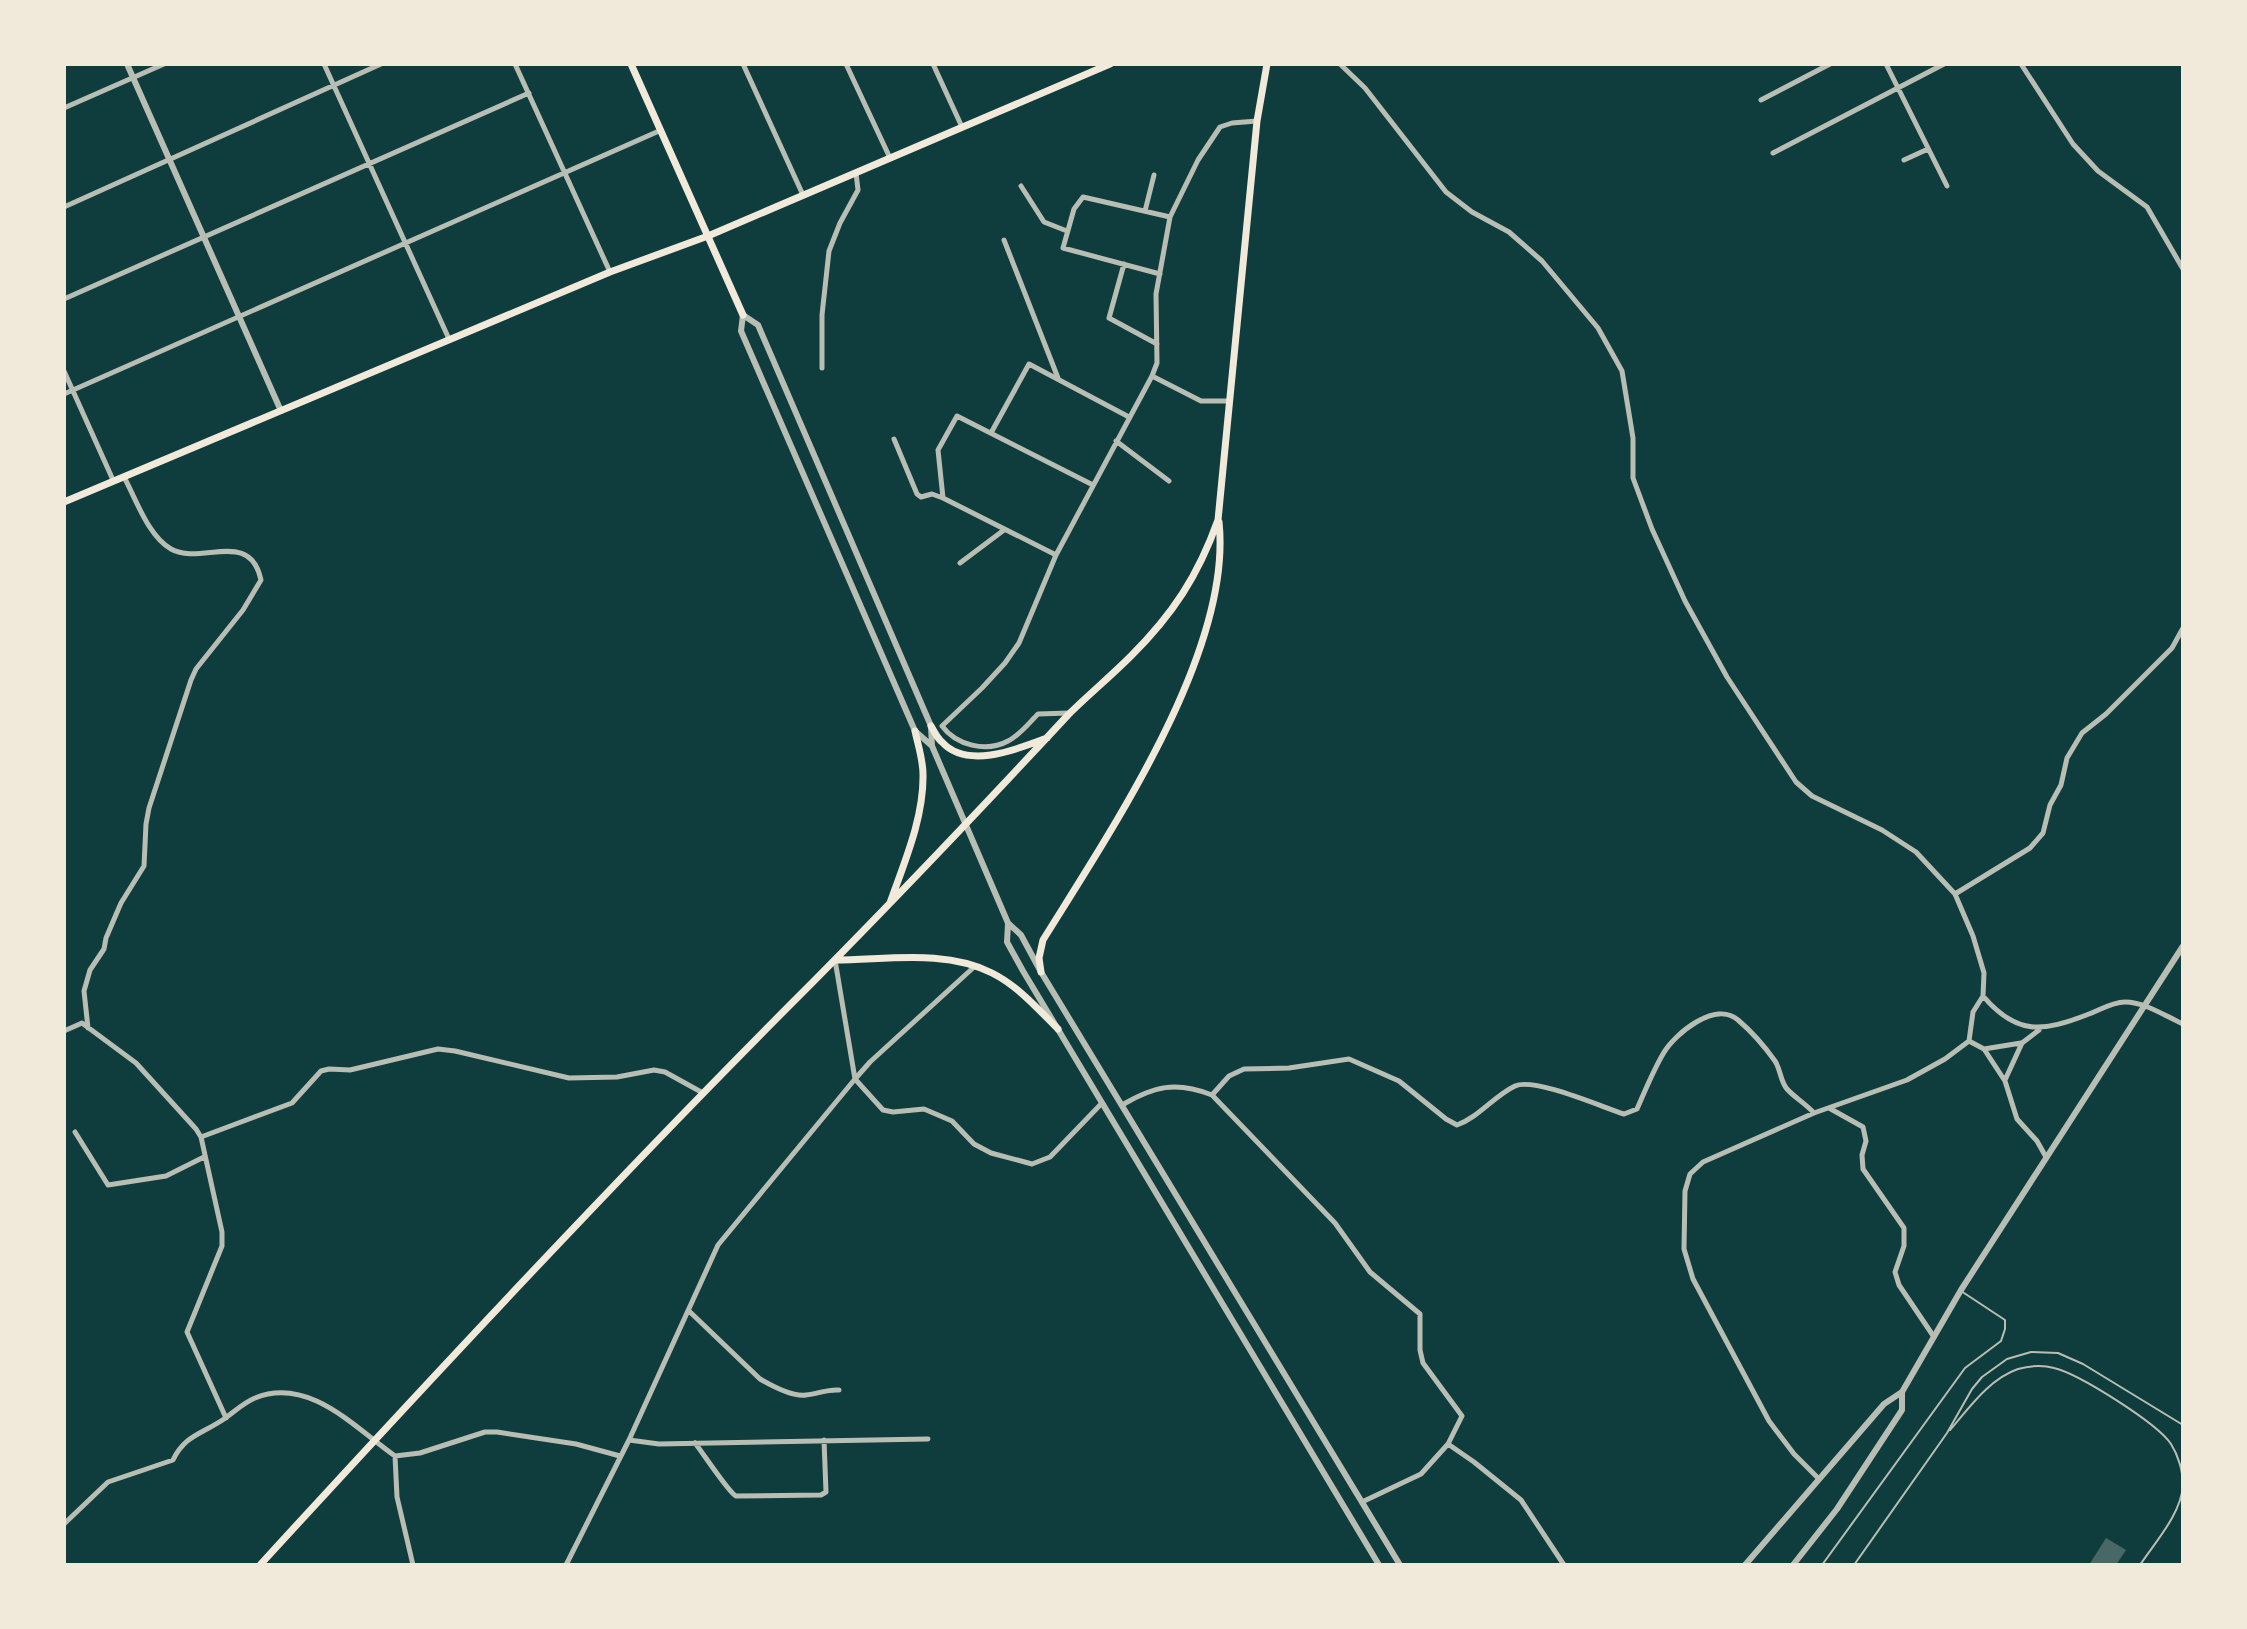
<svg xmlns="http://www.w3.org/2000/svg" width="2247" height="1629" font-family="'Sofia Sans Condensed',sans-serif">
	<rect width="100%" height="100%" fill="#0f3d3e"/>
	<path fill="#486865" d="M2106 1538 2126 1550 2116 1565H2089Z"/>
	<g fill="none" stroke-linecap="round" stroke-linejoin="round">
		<path stroke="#b8beb3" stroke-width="2" d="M1950 1430C1969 1408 1989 1379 2018 1369 2029 1366 2043 1365 2054 1368 2079 1374 2157 1423 2171 1444 2178 1455 2183 1471 2183 1485 2181 1514 2156 1541 2140 1565
			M1822 1565 1965 1368 2001 1341 2005 1329V1320L1961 1291
			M1854 1565 1947 1433 1972 1389 1982 1377 2007 1359 2031 1352 2058 1353 2083 1364 2183 1425"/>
		<path stroke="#b8beb3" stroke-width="5" d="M324 64 449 339
			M515 64 610 272
			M743 64 803 195
			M846 64 890 158
			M933 64 962 127
			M1340 64 1365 88 1446 192 1472 212 1509 232 1542 261 1598 328 1622 371 1633 438V478L1652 529 1685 601 1727 677 1796 782 1812 796 1882 830 1916 852 1955 894 1973 936 1984 973 1983 996 1973 1012 1969 1041 1945 1059 1907 1080 1814 1113 1703 1162 1690 1174 1685 1191 1684 1249 1693 1279 1769 1421 1794 1454 1818 1478
			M1886 64 1947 186
			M2021 64 2073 144 2098 171 2147 207 2183 269
			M1761 100 1830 64
			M64 108 164 64
			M1773 153 1944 64
			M1904 160 1928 149
			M1021 186 1044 222 1067 231
			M64 207 381 64
			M1145 211 1154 175
			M1004 240 1058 378
			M1124 264 1109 318 1157 344
			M1160 274 1063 248 1074 209 1083 197 1170 217
			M64 299 529 93
			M822 368V315L829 251 840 223 858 190 856 173
			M64 371 113 480
			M1152 376 1201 401H1230
			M64 394 659 131
			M991 433 1029 364 1129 417
			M894 439 917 494 921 497 932 494 943 498 1056 555
			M1116 441 1169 481
			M943 498 938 450 957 416 1093 485
			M960 563 1004 530
			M1069 713 1038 714C1029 723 1019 736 1008 741 986 753 956 745 942 726L982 688 1005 663 1019 643 1056 555 1152 376 1157 363 1156 294 1170 217 1198 160 1220 127 1232 123 1257 121
			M1955 894 2030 848 2043 833 2050 805 2061 785 2067 758 2082 733 2106 714 2172 648 2183 628
			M974 967 870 1062 855 1079 883 1110 893 1112 924 1109 952 1121 974 1144 991 1153 1032 1164 1050 1157 1102 1103
			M1983 996C2017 1036 2043 1032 2089 1014 2099 1010 2113 1002 2125 1002 2145 1002 2165 1016 2183 1024
			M88 1028 84 991 90 970 104 949 106 938 121 903 144 866 146 824 149 808 191 680 196 669 243 610 261 580C250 528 201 566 171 549 148 536 136 499 124 477
			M64 1031 82 1023 136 1063 196 1129 201 1137 222 1232V1246L187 1332 226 1418
			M1969 1041 1984 1049 2005 1081 2017 1119 2037 1141 2046 1157
			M1984 1049 2021 1043
			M2005 1080 2022 1043 2039 1030
			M1212 1095 1229 1076 1244 1069 1289 1068 1349 1059 1399 1081 1446 1119 1457 1125C1479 1117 1494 1096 1515 1086 1534 1077 1602 1107 1624 1114L1637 1109C1645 1091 1653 1071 1663 1054 1674 1034 1716 1000 1738 1020 1751 1031 1765 1047 1775 1061 1781 1070 1780 1081 1787 1089 1794 1097 1806 1104 1814 1113
			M1122 1105C1154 1086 1176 1081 1212 1095L1335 1223 1370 1272 1420 1314V1350L1423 1363 1462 1416 1448 1444 1474 1462 1521 1500 1564 1565
			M1829 1108 1863 1127 1866 1141 1862 1155 1863 1169 1904 1228V1246L1895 1272 1899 1285 1934 1337
			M75 1132 108 1185 166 1176 204 1157
			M201 1137 292 1103 321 1071 329 1069 350 1070 438 1049 455 1051 569 1078 617 1077 654 1070 665 1072 703 1093
			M689 1311 760 1379C772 1386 792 1397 806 1395 818 1394 827 1389 839 1390
			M629 1440 659 1444 928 1439
			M695 1443C703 1453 729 1493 736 1496L821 1495 826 1492 824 1440
			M395 1456 420 1453 485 1432H497L576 1444 620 1456
			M1362 1502 1421 1474 1448 1444
			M64 1524 108 1482 173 1460C185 1435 202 1434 224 1419 234 1412 243 1403 255 1398 309 1376 355 1428 395 1456L397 1497 413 1565
			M566 1565 629 1440 718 1245 855 1079 835 960"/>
		<path stroke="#b8beb3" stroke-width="6" d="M127 64 281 411
			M932 746 915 731 741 331 743 315 758 325 931 726 932 746 1008 923 1021 935 1041 972 1400 1565
			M1008 924 1007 942 1023 971 1379 1565
			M1745 1565 1884 1404 1902 1392 1961 1290 2183 946
			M1793 1565 1837 1509 1902 1410V1392"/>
		<path stroke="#f1e9da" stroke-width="7" d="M631 64 743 315
			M64 502 610 272 708 236 1110 64
			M931 726C934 731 937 738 942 742 967 770 1018 749 1047 738
			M890 903C904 863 924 818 923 774 923 760 918 745 915 731
			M835 960C886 960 945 949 992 973 1018 986 1038 1009 1058 1029
			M1041 972 1039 958 1043 940C1110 832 1233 651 1219 522
			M260 1565C432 1377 606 1190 786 1009 882 913 975 815 1068 715 1088 695 1110 677 1131 656 1173 614 1198 576 1218 520L1257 121 1267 64"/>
	</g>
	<rect width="2247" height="1629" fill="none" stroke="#f1e9da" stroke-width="132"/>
</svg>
